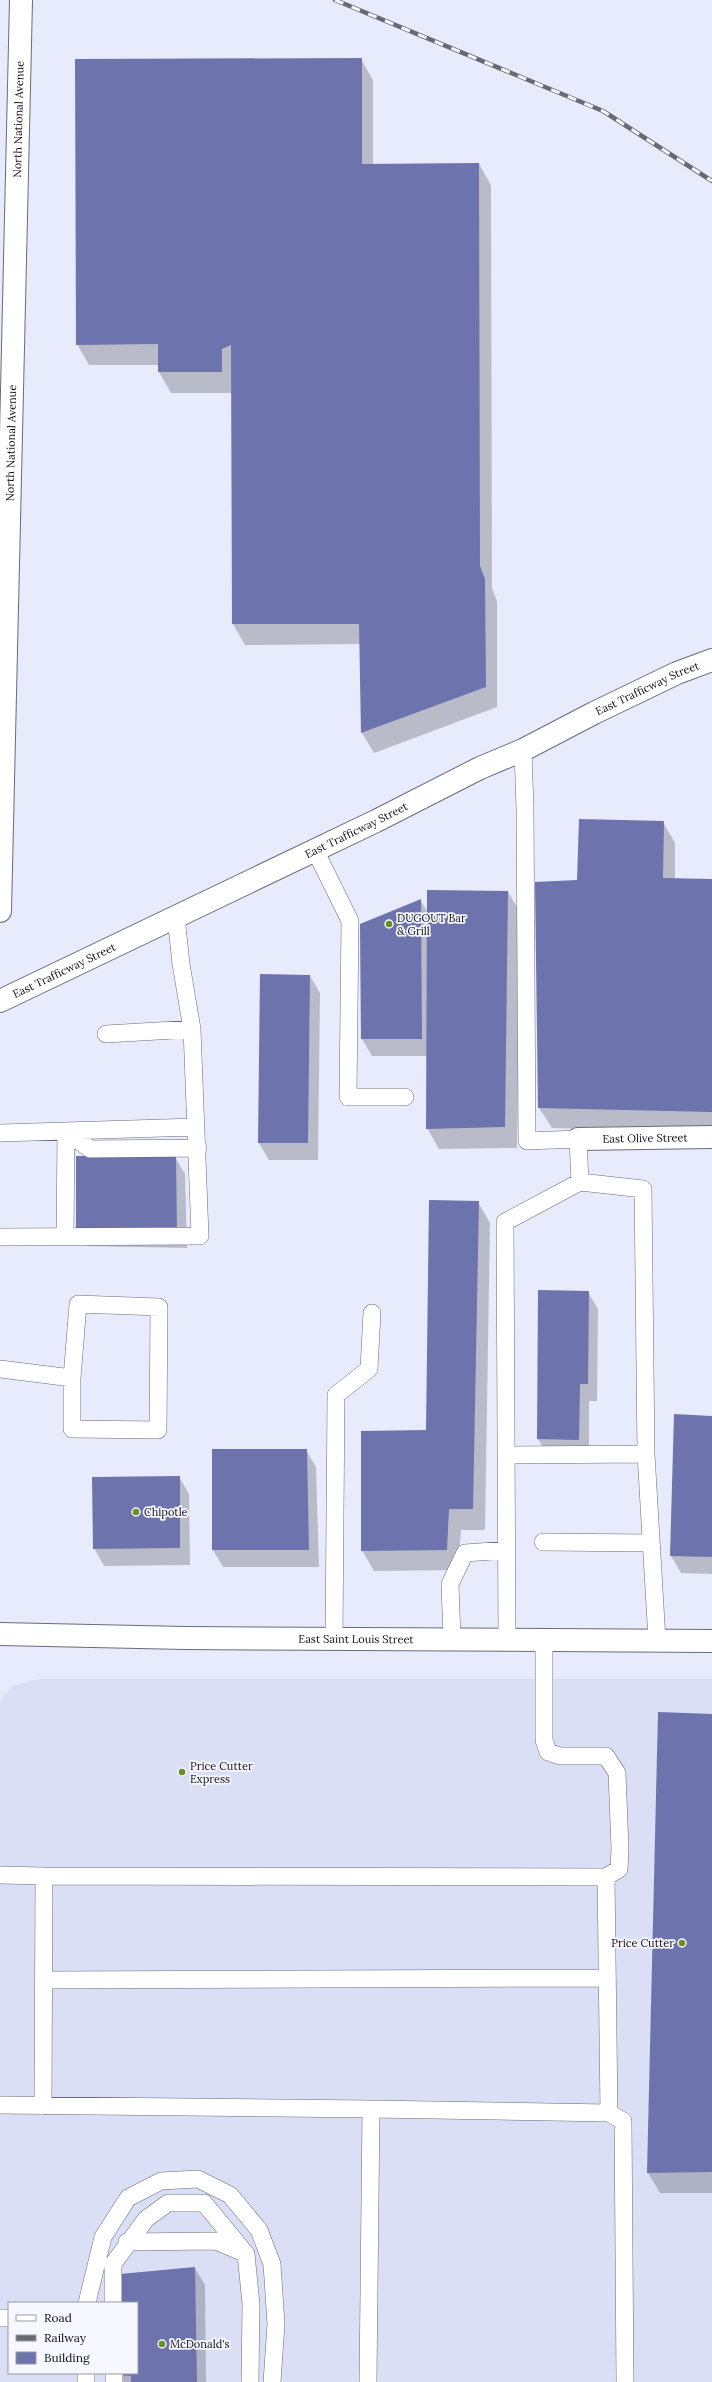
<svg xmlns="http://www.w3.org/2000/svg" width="712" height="2382" font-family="Lora,serif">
	<rect width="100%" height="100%" fill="#e8ebfb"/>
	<path fill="#dbdff6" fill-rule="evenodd" d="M37 1679H712V2382H0V1707L1 1699 13 1686ZM9 2303H137V2373H9Z"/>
	<path fill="#0003" d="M361 59 373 80V165L479 164 491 185 492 588 497 601V707L374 753 362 733 361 644 245 645 233 624 232 393H171L159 372V365H89L77 344Z
		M663 822 675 843V879L712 880V1132L552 1128 539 1108 578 881Z
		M508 892 520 912 517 1148 439 1149 427 1128V1056H372L362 1039 421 901 428 913Z
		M310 976 320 993 318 1160H269L259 1143Z
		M175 1157 185 1174 187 1248 87 1246 77 1229Z
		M478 1202 490 1223 485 1530H461L458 1570 374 1571 362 1550 427 1431Z
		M539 1291 588 1292 598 1309 597 1401H589V1457L548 1456 538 1439Z
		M712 1417V1574L681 1573 671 1556Z
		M306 1450 316 1467 319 1567H223L213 1550Z
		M179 1477 189 1494 190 1565 104 1566 94 1548Z
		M712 1715V2193H660L648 2173Z
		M195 2268 205 2285 206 2382H124L119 2375 137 2373V2303Z"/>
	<path fill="#6d73ad" d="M362 58V164L479 163 480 566 485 579 486 687 361 733 359 624H232L231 345 222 349V372H158V344L76 345 75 59Z
		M579 819 664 821 663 878 712 879V1112L538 1108 535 882 577 880Z
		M427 890 508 891 505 1127 426 1129Z
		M421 899 422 1039H361L360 924Z
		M260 974 310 975 308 1143H258Z
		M76 1156H176L177 1231 76 1229Z
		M429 1200 479 1201 473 1509H449L447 1550 361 1551V1431L426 1430Z
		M538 1290 589 1291 588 1384H580L579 1440 537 1439Z
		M674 1414 712 1416V1557L670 1556Z
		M212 1449H307L309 1550H212Z
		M180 1476V1548L93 1549 92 1477Z
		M658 1712 712 1714V2172L647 2173Z
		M195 2267 197 2382H131V2376L118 2375V2373H137V2303H119L120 2274Z"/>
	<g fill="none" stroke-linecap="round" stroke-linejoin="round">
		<g stroke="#696b79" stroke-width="18">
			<path id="service" d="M523 750 525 808 527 1141 578 1139 580 1182
				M315 850 350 921 348 1097H405
				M106 1034 192 1029
				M66 1132 90 1149 198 1148
				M0 1133 196 1127
				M0 1237 200 1236 192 1029 181 964 176 917
				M65 1237 66 1132
				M78 1304 159 1307 158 1430 72 1429V1378Z
				M0 1369 72 1378
				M507 1455 646 1454
				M543 1542 650 1543
				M452 1638 450 1584 465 1553 507 1550
				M334 1639 336 1395 369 1369 372 1313
				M507 1639 505 1222 580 1182 643 1189 646 1454 657 1640
				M0 1875 44 1876 43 2106
				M44 1876 606 1877 619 1869 620 1848 617 1773 606 1756H560L548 1752 544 1740V1639
				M606 1877 609 2113
				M44 1980 607 1978
				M0 2105 371 2109 368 2382
				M371 2109 609 2113 623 2121 625 2382
				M127 2242 216 2241 244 2253
				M87 2303 103 2237 128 2198 161 2181 198 2179 230 2195 259 2230 272 2264 276 2324 272 2382
				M113 2303V2264L146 2219 168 2203H204L246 2254 251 2304 250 2382
				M0 2318H9
				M86 2373V2382
				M114 2373V2382"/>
		</g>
		<g stroke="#696b79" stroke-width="24">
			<g id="minor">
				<path id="s1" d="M578 1139 712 1137"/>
			</g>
		</g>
		<g stroke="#696b79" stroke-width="24">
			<g id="secondary">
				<path id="s2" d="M0 911 21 0"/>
				<path id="s3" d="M0 1001 376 821 480 768 523 750 594 713 677 673 712 660"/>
				<path id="s4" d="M0 1634 185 1638 712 1641"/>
			</g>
		</g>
		<use href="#service" stroke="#fff" stroke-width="17"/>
		<use href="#minor" stroke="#fff" stroke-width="22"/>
		<use href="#secondary" stroke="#fff" stroke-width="22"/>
		<g stroke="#686a73" stroke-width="4.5">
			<path id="rail" d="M335 0 603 111 712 181"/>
		</g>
		<use href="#rail" stroke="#f7f8ff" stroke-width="3" stroke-dasharray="9" stroke-linecap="butt"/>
	</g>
	<g fill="#66901f" stroke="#f7f8ff" stroke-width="1.5">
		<circle cx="389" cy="924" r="4"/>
		<circle cx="136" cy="1512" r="4"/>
		<circle cx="182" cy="1772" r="4"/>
		<circle cx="682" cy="1943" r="4"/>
		<circle cx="162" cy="2344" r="4"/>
	</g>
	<g text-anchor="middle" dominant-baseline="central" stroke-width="3.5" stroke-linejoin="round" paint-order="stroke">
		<g font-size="11" fill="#0e0f14" stroke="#f7f8ff">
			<text stroke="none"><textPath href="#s2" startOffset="792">North National Avenue</textPath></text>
			<text stroke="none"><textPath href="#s2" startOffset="468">North National Avenue</textPath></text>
			<text stroke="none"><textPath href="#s3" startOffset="719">East Trafficway Street</textPath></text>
			<text stroke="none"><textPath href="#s3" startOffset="395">East Trafficway Street</textPath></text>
			<text stroke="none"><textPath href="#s3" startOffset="71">East Trafficway Street</textPath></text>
			<text stroke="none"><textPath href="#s1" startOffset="67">East Olive Street</textPath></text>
			<text stroke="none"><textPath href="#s4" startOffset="356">East Saint Louis Street</textPath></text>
		</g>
		<g font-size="11" fill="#0e0f14" stroke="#f7f8ff" text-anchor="start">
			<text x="397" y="918">DUGOUT Bar<tspan x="397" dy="13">&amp; Grill</tspan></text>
			<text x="144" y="1512">Chipotle</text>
			<text x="190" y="1766">Price Cutter<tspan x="190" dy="13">Express</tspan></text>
			<text x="674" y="1943" text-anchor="end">Price Cutter</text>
			<text x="170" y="2344">McDonald's</text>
		</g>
	</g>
	<rect x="8" y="2302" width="130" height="72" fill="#f7f8ff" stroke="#9a9ba1"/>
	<rect x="16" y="2315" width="20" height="6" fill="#ffffff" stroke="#9a9ba1"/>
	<text x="44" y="2322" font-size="12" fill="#0e0f14">Road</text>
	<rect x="16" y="2335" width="20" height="6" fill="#686a73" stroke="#9a9ba1"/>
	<text x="44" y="2342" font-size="12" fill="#0e0f14">Railway</text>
	<rect x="16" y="2352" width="20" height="12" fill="#6d73ad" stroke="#9a9ba1"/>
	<text x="44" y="2362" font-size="12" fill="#0e0f14">Building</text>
</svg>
